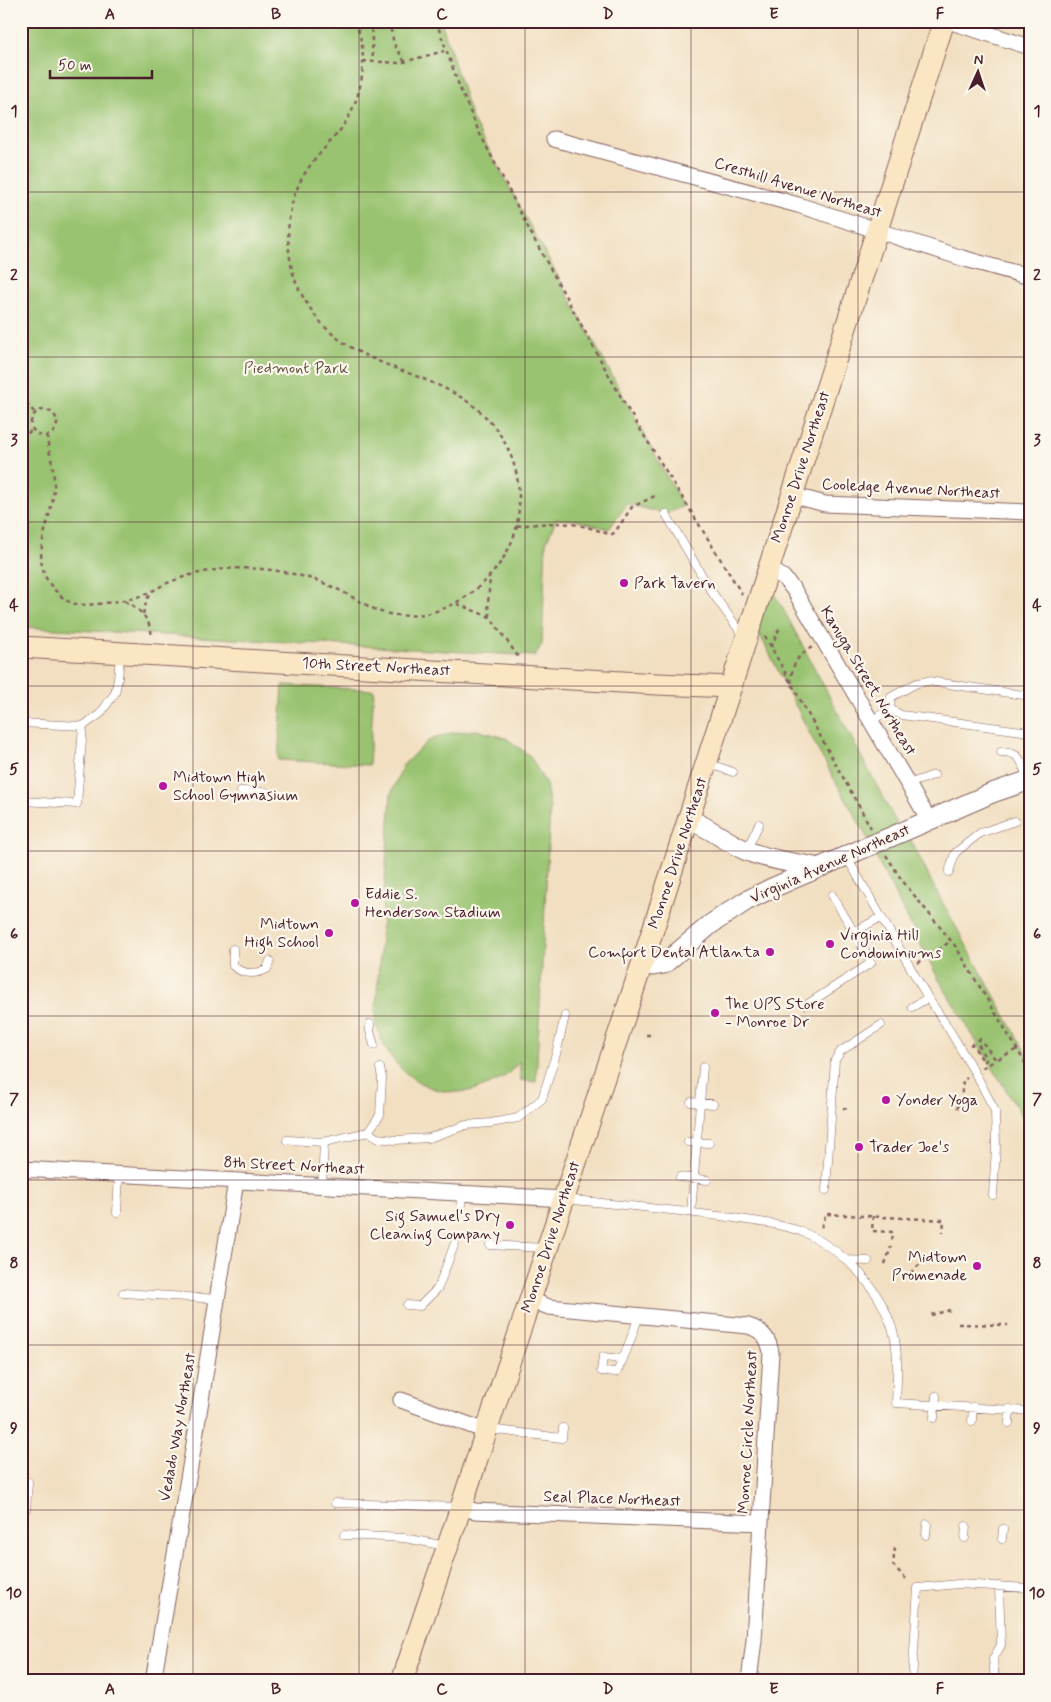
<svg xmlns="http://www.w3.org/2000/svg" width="1051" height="1702" font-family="Mynerve,sans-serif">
	<rect width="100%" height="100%" fill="#fbf7ec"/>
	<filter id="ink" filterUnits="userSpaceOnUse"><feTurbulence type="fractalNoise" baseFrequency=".02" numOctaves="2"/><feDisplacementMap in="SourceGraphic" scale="10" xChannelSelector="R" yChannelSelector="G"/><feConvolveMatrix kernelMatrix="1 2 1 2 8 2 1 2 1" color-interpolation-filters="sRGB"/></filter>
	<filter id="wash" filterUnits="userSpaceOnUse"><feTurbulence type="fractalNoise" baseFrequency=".0096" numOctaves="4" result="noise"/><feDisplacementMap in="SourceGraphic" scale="20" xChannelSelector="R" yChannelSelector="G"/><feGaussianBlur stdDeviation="1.12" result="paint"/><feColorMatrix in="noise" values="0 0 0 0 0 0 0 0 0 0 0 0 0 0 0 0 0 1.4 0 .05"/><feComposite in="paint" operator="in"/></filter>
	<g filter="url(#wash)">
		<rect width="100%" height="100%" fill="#f2dfc1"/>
		<path fill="#99c370" stroke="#72714e" d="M21 21H441L472 119 683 506 666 514 627 504 609 529 575 520 556 519 546 543 542 644 535 656 21 627Z
			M769 586 781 605 896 822 898 828 869 841 818 750 756 627Z
			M283 685 374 690 369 765 278 760Z
			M476 730 506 738 530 756 546 784 550 808 536 1082 520 1080V1061C515 1066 510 1073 504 1077 500 1080 495 1082 490 1084 450 1103 410 1087 387 1051 381 1042 379 1031 375 1022L391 794 403 765 428 741 451 733Z
			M907 832 935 889 1030 1060V1129L939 980 871 848Z"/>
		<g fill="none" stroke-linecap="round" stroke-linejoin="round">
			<path stroke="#7cbbf0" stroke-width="4.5" d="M275 25 277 21"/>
		</g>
	</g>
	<g filter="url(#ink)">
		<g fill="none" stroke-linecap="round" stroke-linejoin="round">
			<g stroke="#856260" stroke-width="9">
				<path id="service" d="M666 514 711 591 744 637
					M890 709 891 697 917 683 928 681 1030 696
					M890 709 901 715 1030 732
					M871 721 890 709
					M21 723 83 726 100 714 115 693 118 679 120 655
					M1001 752C1022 752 1022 763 1028 781
					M707 763 733 772
					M908 784 934 775
					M241 791 266 792
					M21 801 77 804 83 726
					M746 851 759 824
					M846 856 928 998 912 1007
					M949 872 955 853 980 833 1015 821
					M832 895 854 932 881 917
					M233 949V966C243 974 255 975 267 969L270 961
					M928 998 947 1026 979 1080 995 1111 996 1148 993 1195
					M806 1005 871 963 854 932
					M370 1024V1031L374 1045
					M691 1102 713 1104
					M368 1132 377 1138 395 1140 429 1138 466 1125 491 1123 518 1118 542 1099 556 1054 565 1016
					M287 1140 324 1142 322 1186
					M324 1142 368 1132 380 1115 382 1078 380 1068
					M688 1142 709 1143
					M680 1177 707 1180
					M826 1190 835 1060 841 1051 881 1025
					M564 1199C621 1205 677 1210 734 1218 758 1222 785 1224 807 1234 847 1253 880 1288 893 1331 899 1351 897 1382 896 1403L1030 1411
					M461 1205 462 1193
					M691 1212 703 1067
					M117 1213 119 1174
					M490 1245 546 1248
					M846 1260 868 1261
					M123 1293 218 1299
					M407 1305 420 1306 438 1288 455 1243
					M623 1359 603 1357 601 1371 617 1372C626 1353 633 1334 639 1315
					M934 1418 936 1396
					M972 1421 973 1407
					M1009 1423 1010 1409
					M489 1429 562 1438 563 1428
					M335 1503 459 1507
					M21 1509H26L28 1482
					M344 1535 404 1538 446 1546
					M926 1535 927 1524
					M965 1538 966 1526
					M1002 1539 1003 1529
					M912 1681 918 1588 958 1584 1030 1588
					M995 1681 993 1659 1001 1645 999 1586"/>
			</g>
			<g stroke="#856260" stroke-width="17">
				<path id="minor" d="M948 21 1030 47
					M554 139 798 205 962 258 1030 277
					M792 495 825 504 1030 512
					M768 568 783 577 794 590 929 820
					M21 1169 564 1199
					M530 1300 549 1307 748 1326C762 1330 769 1338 771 1353L754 1640 749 1681
					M401 1400 486 1431
					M461 1507 475 1511 761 1523
					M153 1681 194 1444 236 1181"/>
			</g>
			<g stroke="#856260" stroke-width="21">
				<path id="tertiary" d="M688 819C709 827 726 842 747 851 769 860 795 863 819 868
					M900 833 992 793 1030 780
					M642 964 653 966 664 964 711 924 746 901 772 888 869 846"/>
			</g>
			<g stroke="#856260" stroke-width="23">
				<path id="secondary" d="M21 647 657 684 731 687
					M402 1681 461 1507 642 964 944 21"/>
			</g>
			<path stroke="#856260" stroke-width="2.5" stroke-dasharray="4 4" stroke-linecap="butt" d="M371 21 373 62
				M389 21 394 44 405 62
				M436 21 461 91 479 132 534 239 627 408 742 594
				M363 61 400 63 444 51
				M21 397 35 413
				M31 423a13 13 0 1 1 26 0a13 13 0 1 1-26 0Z
				M47 435C48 451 54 466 54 481 56 520 21 561 59 594 64 599 69 603 76 604 89 607 128 600 141 596 150 593 157 588 165 584 179 578 195 573 210 571 244 565 282 569 315 580 330 585 344 592 357 600 365 604 373 609 381 612 419 623 458 608 485 581 502 564 515 542 518 518 521 493 518 469 507 447 466 364 364 383 314 314 305 301 297 288 293 273 284 238 287 200 307 170 317 155 330 143 341 129 363 98 370 56 355 21
				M21 438 32 430
				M517 526C556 522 572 520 611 535L615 532 632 507 655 496
				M125 601C140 609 151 620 152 638
				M457 604 490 617 519 658
				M143 614 147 599 151 592
				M490 617 488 605 490 577
				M765 636 871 828
				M771 647 780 627
				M791 683C792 664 796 657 812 647
				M886 855 901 879 956 947 1030 1071
				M918 963 951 941
				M646 1035H653
				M970 1045 972 1044 984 1062 986 1060 977 1041 980 1039 996 1060 1017 1049
				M982 1068 996 1060
				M843 1108 850 1109
				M957 1108 961 1102 963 1080 967 1078
				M873 1216 872 1231 893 1232 892 1242
				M821 1227 824 1222 825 1214 944 1220 943 1233
				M885 1264 891 1247
				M905 1278 920 1264
				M931 1315 950 1310
				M958 1324 1008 1325
				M895 1548 893 1565 908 1581"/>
			<use href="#service" stroke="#fff" stroke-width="8"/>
			<use href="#minor" stroke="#fff" stroke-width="15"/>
			<use href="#tertiary" stroke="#fff" stroke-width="19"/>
			<use href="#secondary" stroke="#fbe6c4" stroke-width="21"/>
			<g stroke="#856260" stroke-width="21" stroke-linecap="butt">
				<path id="tertiary-bridge" d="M869 846 900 833"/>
			</g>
			<use href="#tertiary-bridge" stroke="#fff" stroke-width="19"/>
		</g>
	</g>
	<path fill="none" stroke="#4a1f2b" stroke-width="1" stroke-opacity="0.55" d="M193 21V1681M359 21V1681M525 21V1681M691 21V1681M858 21V1681M21 192H1030M21 357H1030M21 522H1030M21 686H1030M21 851H1030M21 1016H1030M21 1180H1030M21 1345H1030M21 1510H1030"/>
	<g fill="#b5179e" stroke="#fbf7ec" stroke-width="2">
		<circle cx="624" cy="583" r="5"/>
		<circle cx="163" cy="786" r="5"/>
		<circle cx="355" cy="903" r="5"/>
		<circle cx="329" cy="933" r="5"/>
		<circle cx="830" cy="944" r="5"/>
		<circle cx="770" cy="952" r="5"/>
		<circle cx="715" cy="1013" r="5"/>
		<circle cx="886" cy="1100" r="5"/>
		<circle cx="859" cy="1147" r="5"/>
		<circle cx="510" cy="1225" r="5"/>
		<circle cx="977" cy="1266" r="5"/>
	</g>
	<g text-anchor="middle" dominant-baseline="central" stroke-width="4.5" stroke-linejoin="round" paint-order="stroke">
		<g font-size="16" fill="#4a1f2b" stroke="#fbf7ec">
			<text transform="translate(798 188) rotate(17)">Cresthill Avenue Northeast</text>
			<text transform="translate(801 467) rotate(-72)">Monroe Drive Northeast</text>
			<text transform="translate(911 489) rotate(3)">Cooledge Avenue Northeast</text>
			<text transform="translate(376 667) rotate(3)">10th Street Northeast</text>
			<text transform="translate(868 681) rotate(59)">Kanuga Street Northeast</text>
			<text transform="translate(678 853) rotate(-72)">Monroe Drive Northeast</text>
			<text transform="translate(830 864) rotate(-24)">Virginia Avenue Northeast</text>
			<text transform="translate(294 1166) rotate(3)">8th Street Northeast</text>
			<text transform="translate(551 1237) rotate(-72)">Monroe Drive Northeast</text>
			<text transform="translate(178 1427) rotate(-80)">Vedado Way Northeast</text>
			<text transform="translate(748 1432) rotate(-87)">Monroe Circle Northeast</text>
			<text transform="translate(612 1499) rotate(2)">Seal Place Northeast</text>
		</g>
		<g font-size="16" fill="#625040" stroke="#fbf7ec">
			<text x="296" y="368">Piedmont Park</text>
		</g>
		<g font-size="16" fill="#4a1f2b" stroke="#fbf7ec" text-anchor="start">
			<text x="634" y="583">Park Tavern</text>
			<text x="173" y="777">Midtown High<tspan x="173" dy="18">School Gymnasium</tspan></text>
			<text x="365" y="894">Eddie S.<tspan x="365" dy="18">Henderson Stadium</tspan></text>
			<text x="319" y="924" text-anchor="end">Midtown<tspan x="319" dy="18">High School</tspan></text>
			<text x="840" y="935">Virginia Hill<tspan x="840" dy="18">Condominiums</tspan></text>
			<text x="760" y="952" text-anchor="end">Comfort Dental Atlanta</text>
			<text x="725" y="1004">The UPS Store<tspan x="725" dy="18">- Monroe Dr</tspan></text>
			<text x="896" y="1100">Yonder Yoga</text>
			<text x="869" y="1147">Trader Joe's</text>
			<text x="500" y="1216" text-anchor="end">Sig Samuel's Dry<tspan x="500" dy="18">Cleaning Company</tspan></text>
			<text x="967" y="1257" text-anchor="end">Midtown<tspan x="967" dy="18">Promenade</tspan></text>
		</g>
	</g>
	<rect width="1051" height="1702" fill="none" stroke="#fbf7ec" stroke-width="55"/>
	<g transform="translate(978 72) rotate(3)" stroke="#fbf7ec" stroke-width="4" paint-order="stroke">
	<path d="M0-4L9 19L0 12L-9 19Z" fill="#4a1f2b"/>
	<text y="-8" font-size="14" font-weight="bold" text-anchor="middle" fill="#4a1f2b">N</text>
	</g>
	<path d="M50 70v8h102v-8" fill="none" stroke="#4a1f2b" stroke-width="2.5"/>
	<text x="58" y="70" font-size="15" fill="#4a1f2b" stroke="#fbf7ec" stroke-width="4" paint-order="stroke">50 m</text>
	<rect x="28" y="28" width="996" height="1646" fill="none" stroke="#4a1f2b" stroke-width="2"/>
	<g font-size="16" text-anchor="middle" font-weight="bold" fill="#4a1f2b">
		<text x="110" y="19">A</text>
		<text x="276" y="19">B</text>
		<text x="442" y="19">C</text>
		<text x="608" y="19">D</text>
		<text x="774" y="19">E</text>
		<text x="940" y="19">F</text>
		<text x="14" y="116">1</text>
		<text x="1037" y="116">1</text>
		<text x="14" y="280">2</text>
		<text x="1037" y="280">2</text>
		<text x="14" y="445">3</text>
		<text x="1037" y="445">3</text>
		<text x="14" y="610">4</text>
		<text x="1037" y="610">4</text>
		<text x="14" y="774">5</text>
		<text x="1037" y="774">5</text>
		<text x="14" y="939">6</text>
		<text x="1037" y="939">6</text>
		<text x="14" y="1104">7</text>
		<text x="1037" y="1104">7</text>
		<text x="14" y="1268">8</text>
		<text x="1037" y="1268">8</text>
		<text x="14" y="1433">9</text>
		<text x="1037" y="1433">9</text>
		<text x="14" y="1598">10</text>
		<text x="1037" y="1598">10</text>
		<text x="110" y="1694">A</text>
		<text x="276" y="1694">B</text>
		<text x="442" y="1694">C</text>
		<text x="608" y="1694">D</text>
		<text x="774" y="1694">E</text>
		<text x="940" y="1694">F</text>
	</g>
</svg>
